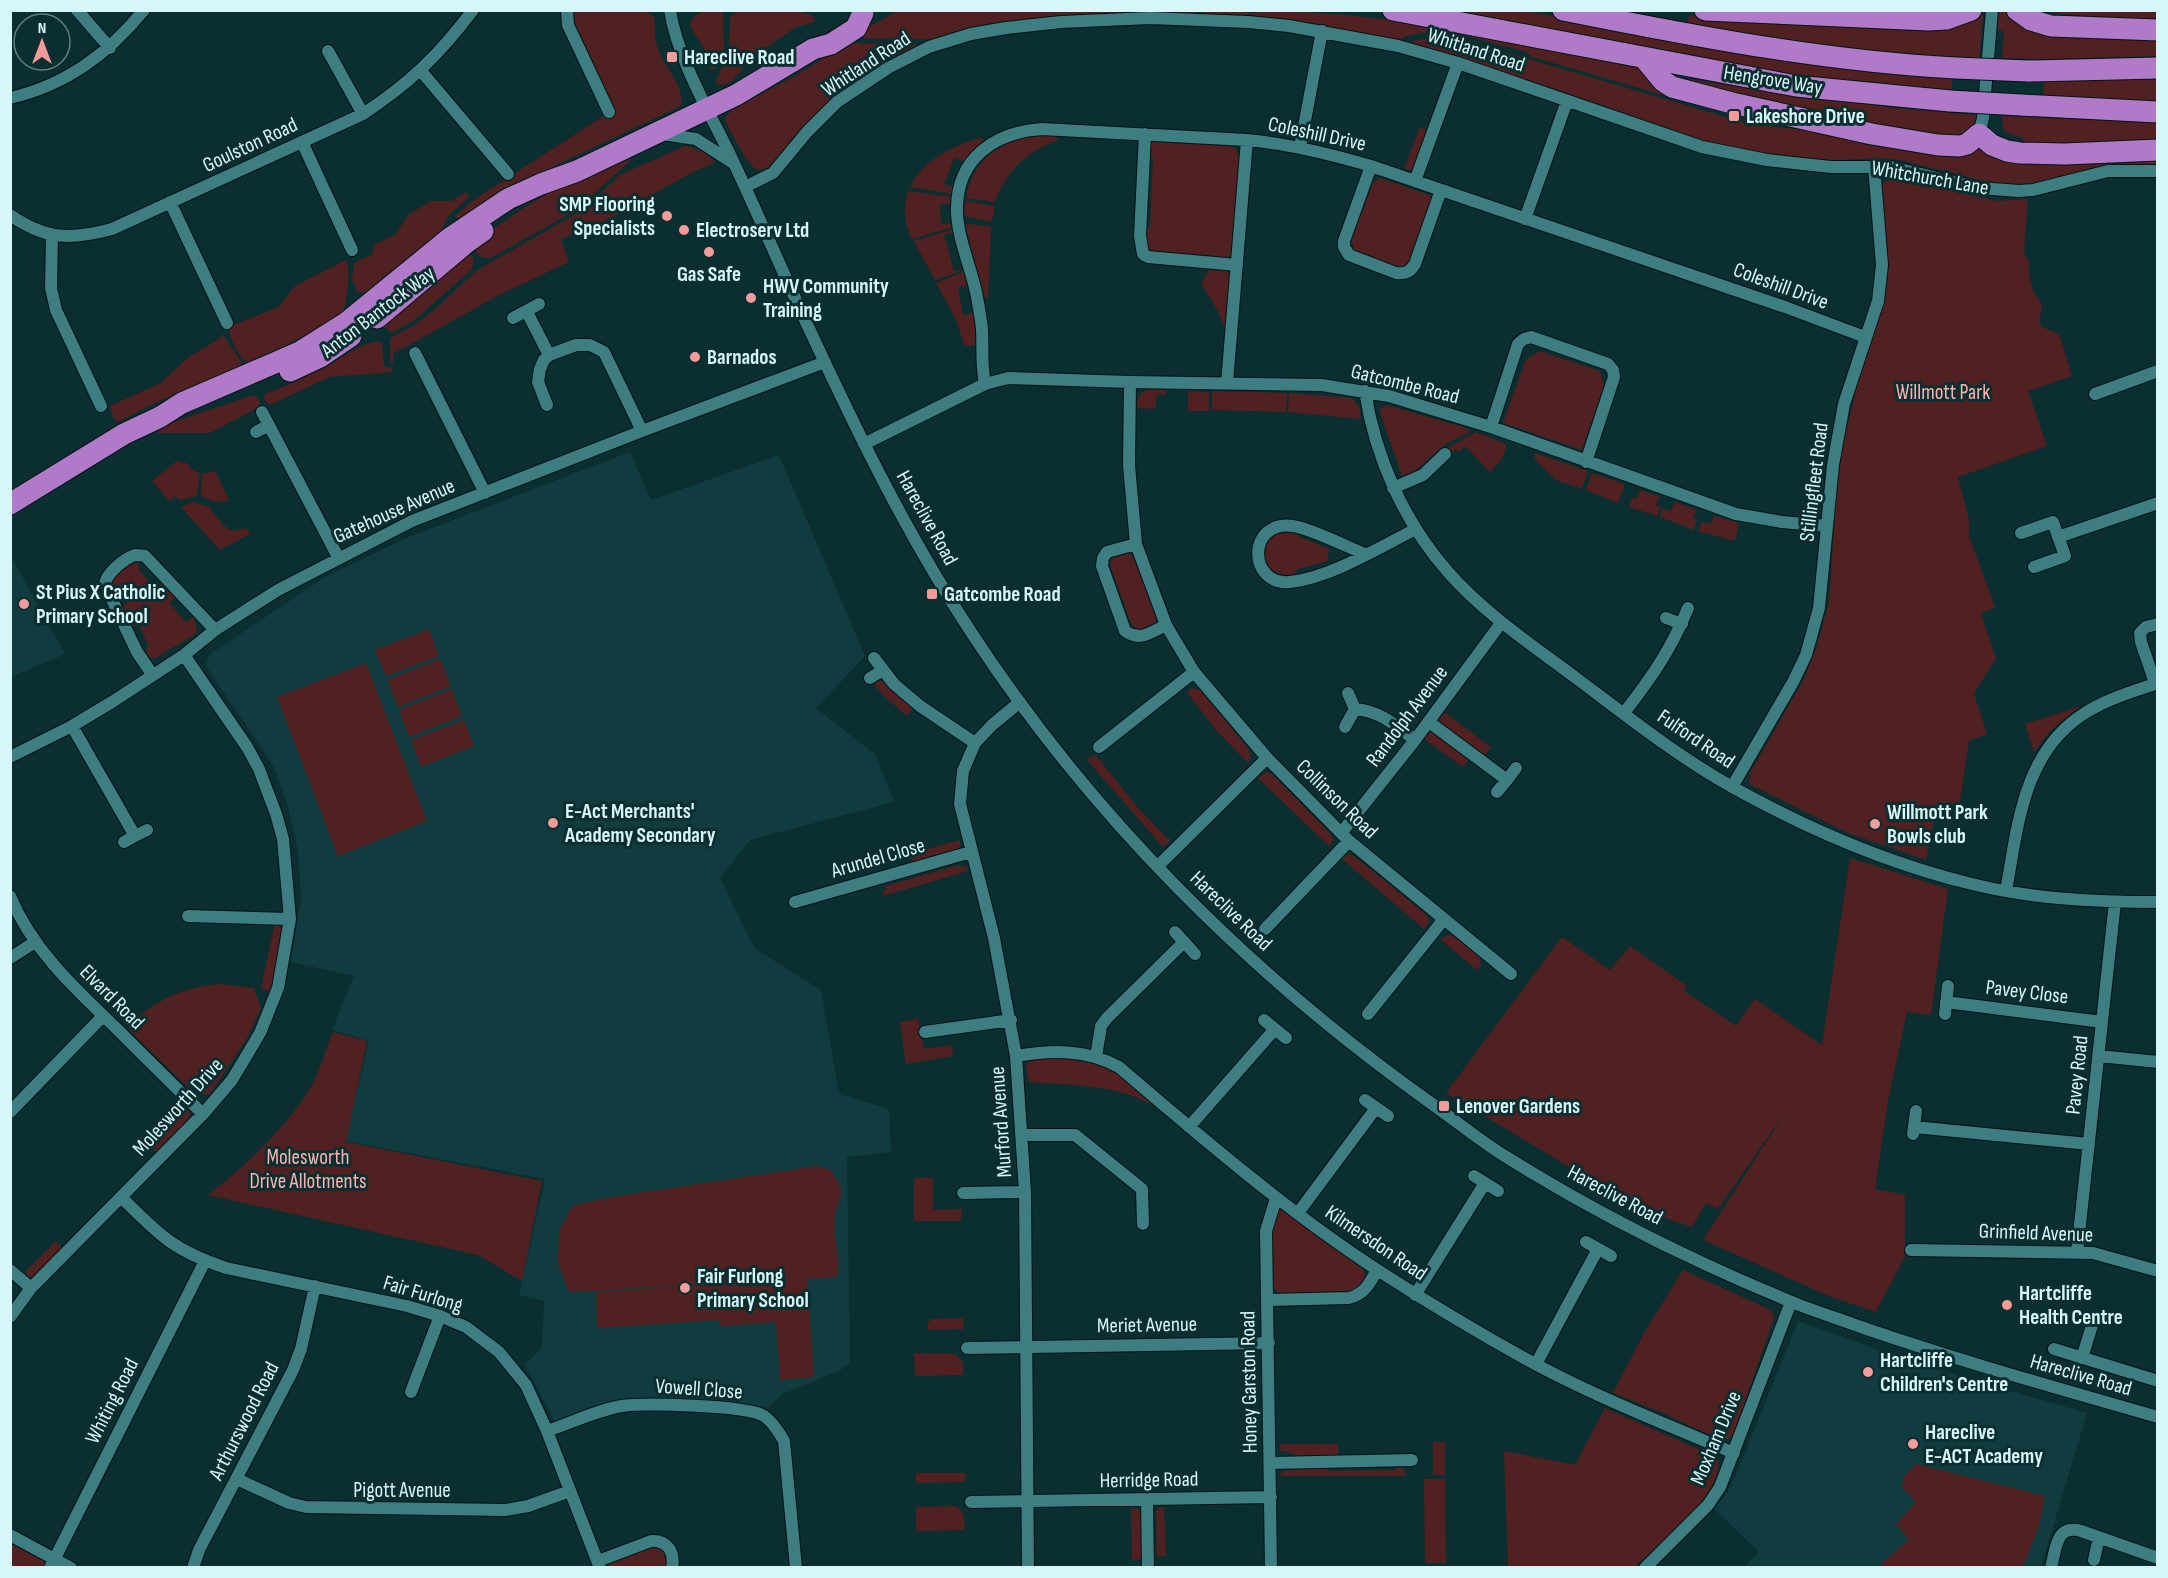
<svg xmlns="http://www.w3.org/2000/svg" width="2168" height="1578" font-family="'Sofia Sans Condensed',sans-serif">
	<rect width="100%" height="100%" fill="#0b2e30"/>
	<path fill="#113c3f" d="M630 452 651 500 779 455 865 656 816 708 876 755 894 802 750 840 720 878 755 949 821 990 839 1094 889 1109 891 1152 847 1157 850 1363 839 1371 783 1394 768 1407 716 1401 651 1398 618 1401 554 1421 525 1365 542 1347 544 1301 519 1295 545 1179 345 1141 369 1041 332 1030 354 976 291 962 301 898 298 851 288 807 274 767 206 666 209 655 324 578 406 538Z
		M10 554 65 654 11 677H10Z
		M1798 1321 1914 1363 2087 1413 2041 1567H1744L1759 1552 1714 1509 1725 1496 1736 1475Z"/>
	<path fill="#512122" d="M644 10 654 17C656 27 654 36 657 45 662 68 685 82 681 106L510 187 460 218H456L455 216 478 197 613 110 569 14 575 11Z
		M1202 10 1244 11 1249 13C1314 9 1377 17 1441 28L1403 37 1401 43 1202 15Z
		M2006 10 2013 18 2157 34V56L2049 59 2002 58 2004 32 1994 28 1996 11Z
		M704 11 723 12 724 51 715 69H710C709 61 706 52 702 45 694 32 680 21 704 11Z
		M898 11H1197L1196 15C1130 12 1063 12 998 24 976 28 953 35 931 41L930 39 855 38 854 35Z
		M1431 11H1525L1794 61 1952 75V94L1762 73Z
		M2045 11H2157V22L2053 13Z
		M736 12H803L813 16 815 22 796 27 754 56 730 83 717 85 716 81 729 52 730 17Z
		M1983 13 1979 61 1888 56 1687 26 1689 16 1917 31C1944 30 1959 24 1983 13Z
		M1459 31 1634 66 1639 68 1655 87 1701 102 1700 106 1530 56 1527 52 1459 34Z
		M1435 36 1477 44 1746 123 1811 131 1960 158 1982 146 2157 157V168L2023 185 1991 183 1900 160 1885 158 1812 161 1723 149 1410 45 1411 42Z
		M851 41 854 43 922 45C891 58 861 75 835 97 811 118 793 146 769 168L756 170 744 156 725 121 726 116 735 108 797 75Z
		M2157 75V105L2043 100 2044 77Z
		M1692 80 1894 108 1976 115V126L1958 140 1851 122 1694 84Z
		M2002 116 2157 123V141L2023 146V138L2005 132 2002 124Z
		M1420 127 1428 131 1415 167 1410 170 1404 168Z
		M1037 135H1056L1058 140C1028 150 1005 172 995 202L966 198C972 161 1001 139 1037 135Z
		M982 137 984 143 965 162 954 158 944 184 954 188 953 194 910 187C925 158 952 147 982 137Z
		M1157 141 1227 144 1235 148 1240 161 1232 252 1229 258 1218 260 1216 256 1174 253C1165 258 1153 253 1146 248L1143 230 1150 226 1153 158 1147 149 1151 143Z
		M685 146C697 148 708 152 715 163 682 175 655 194 625 211 604 222 582 230 561 239L569 262 503 293 402 349 400 348 393 354V364L390 362V338L415 325 440 305 476 271 581 211 620 175Z
		M632 159 576 210 491 258C480 260 476 253 470 245 520 209 572 174 632 159Z
		M1380 178 1429 195 1433 200 1409 267 1396 268 1354 252 1352 240 1373 182Z
		M1890 178 1998 201 2028 199 2024 251 2026 258 2029 260C2028 277 2031 291 2042 304L2039 323 2044 328 2059 334 2072 376 2028 391 2047 446 1958 477 1969 520V536L1995 607 1981 614 1996 659 1974 693 1987 734 1969 741 1959 808 1936 811 1926 860 1848 833 1751 785 1749 781 1751 771 1804 679 1817 646 1829 602 1837 487 1842 449 1863 360 1879 317 1888 280 1881 187 1885 181Z
		M908 191 952 197V204H940L941 224 952 223 953 227 912 239C904 224 903 206 908 191Z
		M466 192 469 197 448 216 440 233 368 293 357 292 352 279 354 263 373 254V246L396 234 408 215 431 201H452Z
		M965 201 995 206 992 222 964 216Z
		M970 224 991 227 988 298H985L965 225Z
		M953 229 954 232 944 235 954 271 965 270 935 280 914 241Z
		M467 248 474 260 472 269 413 321 391 333 379 321Z
		M346 260C351 267 347 302 343 312 313 332 282 348 249 363 237 357 231 339 228 327L279 307 295 286Z
		M1211 267 1223 269 1229 273 1231 280 1227 327H1224L1218 311 1201 283Z
		M963 272 965 273 968 285 958 287 963 315 974 313 976 346 964 345 956 319 936 283Z
		M223 335 242 363 240 367 148 406 119 422 114 419 110 406 161 383 190 356 216 341Z
		M379 341 382 344 384 367H392L393 372 329 377 270 405 264 400 265 394C288 386 311 375 333 363 350 353 358 345 379 341Z
		M1540 351 1600 371 1604 386 1582 450 1503 423 1526 359Z
		M1149 389 1166 390V395H1156V409L1137 408C1137 399 1139 392 1149 389Z
		M1188 391 1209 392V411H1188Z
		M1212 391 1287 393 1286 412 1212 410Z
		M1289 393 1352 398 1360 408 1361 419 1288 412Z
		M253 395 257 397 261 406 210 433H159V430L171 423Z
		M1386 405 1470 429 1469 432C1460 437 1450 441 1442 447 1428 458 1420 471 1402 476L1380 412V409Z
		M1476 432 1507 445 1502 459 1490 472 1465 446 1459 452 1456 449 1449 455 1444 450Z
		M1535 453 1588 471 1582 489 1556 480 1535 460Z
		M178 460 183 463H187L192 470 200 473 197 496 180 500 175 496 169 501 152 481Z
		M215 471 229 500C217 504 212 501 201 496L202 474Z
		M1592 473 1625 484 1618 503 1586 490Z
		M1640 490 1660 497 1656 506 1661 507 1657 516 1629 507 1633 497 1637 499Z
		M193 502 209 507 223 525 232 531 247 528 250 534 220 550 181 507Z
		M1675 502 1697 510 1693 518 1697 520 1694 530 1660 517 1662 508 1671 511Z
		M1714 516 1739 523 1735 541 1698 531 1702 522 1711 524Z
		M1297 531 1300 537 1329 549 1328 561 1298 569 1294 575C1277 578 1260 565 1264 546 1265 541 1270 537 1272 533Z
		M1127 552 1136 559 1158 617 1154 625 1143 629 1135 628 1131 623 1110 565C1112 555 1118 554 1127 552Z
		M137 560 139 570 155 588 163 581 176 596 169 603 186 622 194 616 197 633 154 659 149 657 146 653 148 645 139 625 130 629 120 607 128 603 120 586 112 589 109 579 111 575Z
		M429 629 439 656 386 676 375 650Z
		M440 659 451 686 398 707 387 680Z
		M366 663 427 821 338 856 277 697Z
		M878 681H885L913 707 907 716 885 697 873 683Z
		M1192 688 1200 690 1249 749 1251 758 1248 763 1215 729 1187 692Z
		M452 689 462 716 409 737 399 710Z
		M2081 706 2051 730 2034 752 2025 724Z
		M1444 712 1491 747 1483 757 1440 724 1439 718Z
		M464 720 474 746 421 767 411 740Z
		M1432 732 1470 758 1463 767 1424 739 1429 733Z
		M1095 754 1138 808 1170 841 1163 847 1087 760Z
		M1267 772 1272 774 1331 834 1333 840 1329 846 1258 778Z
		M960 840V848L956 851 915 866 909 854Z
		M1349 854 1354 856 1427 915 1429 922 1424 929 1342 859Z
		M1850 858 1948 889 1931 1015 1907 1012 1888 1101 1875 1189 1905 1195V1256L1876 1312 1831 1297 1703 1240 1790 1105 1718 1209 1706 1203 1692 1227 1659 1216 1576 1171 1446 1093 1562 937 1610 970 1630 946 1687 986 1684 991 1736 1026 1755 999 1822 1045Z
		M959 865 961 867H967L968 871 883 896V891L886 890 885 886Z
		M275 923C279 926 281 927 282 930 286 941 275 978 271 990L269 991 261 988Z
		M1447 935 1454 936 1480 957 1481 966 1477 970 1440 939Z
		M220 984 254 988 261 1008 248 1037 210 1094 196 1095 130 1031 129 1026C155 1000 183 987 220 984Z
		M918 1019 924 1049 952 1045 953 1056 906 1064 900 1022Z
		M333 1032 367 1041 346 1142 542 1181 522 1281 478 1255 208 1195C246 1166 281 1132 308 1092 319 1075 325 1051 333 1032Z
		M1051 1056 1095 1061 1120 1074 1155 1104 1154 1106C1116 1084 1072 1085 1029 1082L1026 1065C1033 1056 1041 1057 1051 1056Z
		M185 1109 190 1112 188 1122 159 1151H154L150 1145Z
		M817 1166 830 1170C833 1175 838 1181 840 1186 844 1197 836 1204 835 1214 832 1235 841 1257 837 1277L807 1279 814 1377 780 1380 776 1322 720 1326 719 1320 597 1328 596 1292 796 1279 569 1292 557 1260 560 1229 572 1206 611 1197Z
		M914 1178H933V1210L962 1209 961 1221H914Z
		M1277 1207 1362 1266 1366 1277 1363 1284 1350 1293H1280L1273 1288 1271 1234Z
		M56 1241 62 1248 38 1275 29 1277 26 1274V1271Z
		M1683 1270 1771 1310 1774 1318 1734 1433 1728 1439 1722 1441 1663 1413 1613 1393 1644 1333Z
		M963 1318 964 1329 928 1330V1323L931 1319Z
		M914 1353 956 1354 963 1363V1375L915 1376Z
		M1605 1408 1714 1456 1719 1461C1718 1501 1661 1542 1634 1567H1508L1504 1451 1575 1465Z
		M1433 1442H1445V1475H1433Z
		M1279 1444H1338V1455L1294 1456 1293 1453 1281 1451Z
		M1916 1464 2045 1496 2039 1526 2023 1567H1878L1909 1539 1896 1524 1916 1502 1901 1486 1905 1475Z
		M1395 1466 1403 1468 1407 1476H1279L1283 1471 1293 1470V1467H1328L1329 1471 1395 1470Z
		M916 1473H965V1482L916 1483Z
		M1424 1479H1445L1446 1563H1425Z
		M955 1506C965 1510 964 1520 965 1530L916 1531V1507Z
		M1164 1507 1166 1556H1157L1156 1512 1159 1508Z
		M1131 1508 1138 1509 1142 1514 1143 1558 1132 1561Z
		M10 1541 31 1552 46 1563 44 1567H11Z
		M650 1547H661L667 1553 668 1567 608 1568 610 1563Z"/>
	<g fill="none" stroke-linecap="round" stroke-linejoin="round">
		<g stroke="#021415" stroke-width="14">
			<path id="minor" d="M77 10 110 48
				M567 10 568 25 609 112
				M670 10C677 58 711 115 732 159 760 218 785 278 813 337 860 438 909 538 971 632 1091 816 1250 974 1428 1101 1455 1120 1480 1141 1508 1158 1596 1213 1690 1260 1787 1300 1810 1310 1834 1317 1858 1326 1956 1360 2057 1388 2158 1417
				M328 51 363 114
				M421 71 508 174
				M10 98C66 85 108 54 144 10
				M662 134 696 139 733 163
				M1145 134 1140 236 1143 254 1148 257 1237 265
				M1979 134 1983 118 1992 10
				M302 142 352 250
				M1300 147 1322 31
				M1371 166 1344 241V247L1349 255 1396 273C1406 274 1410 272 1415 264L1441 190
				M1415 181 1458 63
				M745 187 773 173 807 132 837 102 888 68 929 47 971 34 1006 28 1061 22 1150 18 1248 22 1289 26 1398 46 1458 63 1702 147 1767 160 1831 167H1891L1980 188 2019 191 2033 190 2108 171H2158
				M170 202 227 323
				M10 215C46 240 71 240 112 229L363 114C410 83 439 55 473 10
				M1525 219 1567 101
				M52 236 51 288 56 310 101 406
				M527 312 549 355
				M513 318 539 304
				M415 353 485 493
				M1130 382 1129 465 1136 544 1166 625 1194 672 1267 758 1349 841 1511 974
				M1227 383 1247 140
				M985 384C981 366 983 348 982 329 981 319 979 308 977 297 972 269 956 236 957 207 958 157 996 132 1042 129L1247 140C1290 144 1330 154 1371 166L1785 307 1865 337
				M1365 391C1375 457 1404 522 1448 572 1485 614 1532 645 1576 678 1627 716 1678 757 1734 788 1808 829 1889 864 1972 884 2032 899 2096 902 2158 902
				M2095 394 2158 371
				M547 405 538 382 540 369 544 360 549 355 576 345H590L604 352 642 431
				M262 412 338 557
				M1491 427 1518 344 1524 339 1531 337 1608 364 1613 370 1614 377 1586 462
				M256 432 269 425
				M864 444 985 384 1008 378 1130 382 1322 385 1389 396 1491 427 1736 514 1782 522 1827 526
				M1393 488 1423 475 1445 454
				M2021 533 2053 522 2065 556 2034 567
				M2058 537 2158 503
				M1136 544 1107 552 1103 558 1102 566 1125 631C1140 642 1151 632 1166 625
				M1365 554C1347 547 1310 528 1293 526 1246 520 1248 586 1290 582 1330 578 1380 547 1416 529
				M1666 618 1682 624
				M874 658 894 684 920 706 975 743
				M152 674 137 652 105 585C105 574 125 558 135 555 138 555 143 555 145 556L215 630
				M870 678 883 670
				M2155 683 2141 642 2140 633 2146 627 2158 624
				M1348 693 1355 709C1380 711 1395 725 1415 740
				M1020 702 992 725 975 743 963 771 960 804 994 938 1016 1056 1025 1192 1028 1568
				M1624 713C1651 678 1671 650 1688 608
				M1429 722 1507 780 1516 768
				M72 726 135 836 147 830
				M1345 727 1355 709
				M1099 747 1194 672
				M10 757 72 726 112 702 184 655 215 630 278 590 412 521 642 431 825 362
				M1732 787 1793 682 1806 655 1819 608 1833 465 1844 404 1878 301 1882 265 1874 166
				M1497 792 1507 780
				M1342 832 1415 740 1501 623
				M124 842 135 836
				M1158 866 1267 758
				M2006 891C2018 825 2023 752 2085 713 2107 699 2134 691 2158 683
				M10 896C32 949 74 988 115 1027 144 1056 173 1085 203 1114
				M795 902 971 852
				M188 916 290 919
				M1265 929 1349 841
				M1175 932 1195 954
				M10 958 35 942
				M1946 1002 2102 1022
				M1368 1014 1444 919
				M1945 1014 1948 986
				M1264 1020 1286 1038
				M925 1032 1011 1020
				M1016 1056C1052 1050 1086 1049 1119 1067 1203 1139 1287 1211 1379 1271 1430 1304 1482 1335 1535 1364 1599 1398 1667 1425 1734 1453
				M2099 1056 2158 1062
				M1096 1057 1101 1026 1107 1018 1184 942
				M1365 1100 1388 1116
				M10 1112 103 1016
				M1189 1127 1275 1029
				M1914 1127 2089 1144
				M1913 1134 1916 1111
				M1023 1135H1075L1142 1189 1143 1224
				M1474 1176 1498 1191
				M963 1193 1025 1192
				M121 1197C159 1235 174 1251 226 1268L407 1306 440 1316 466 1327 499 1352 526 1385 547 1431 600 1568
				M1298 1213 1376 1108
				M1586 1242 1611 1256
				M1911 1250 2093 1253 2158 1271
				M2077 1252 2115 902
				M10 1270 31 1288
				M1415 1295 1485 1183
				M1267 1300 1349 1298C1365 1294 1369 1284 1377 1270
				M10 1317 31 1288 203 1114 232 1080 260 1033 278 988 290 919 283 839 276 814 259 769 247 747 184 655
				M967 1348 1269 1343
				M2054 1349 2158 1381
				M2082 1358 2094 1319
				M1536 1364 1598 1249
				M411 1392 440 1316
				M547 1431C571 1423 597 1410 622 1406 644 1403 747 1405 764 1416 773 1422 779 1432 784 1441L796 1568
				M1271 1463 1412 1460
				M237 1479 289 1503 306 1507 506 1510 528 1506 570 1491
				M1147 1499 1148 1568
				M971 1502 1271 1497
				M10 1535 71 1568
				M2094 1560 2099 1537
				M598 1561 651 1541C668 1540 675 1552 672 1568
				M50 1568 205 1261
				M193 1568 199 1550 293 1370 301 1349 315 1286
				M1271 1568 1266 1231 1276 1198
				M1645 1568 1708 1505 1720 1487 1791 1302
				M2051 1568C2056 1548 2056 1524 2081 1531L2158 1558"/>
		</g>
		<g stroke="#021415" stroke-width="23">
			<path id="trunk" d="M1393 10 1796 86 1950 101
				M1563 10C1693 36 1823 61 1956 68
				M1705 10 1928 20 1946 19 1971 10
				M2017 10 2031 20 2051 26 2158 30
				M1644 58 1663 81 1672 87 1732 103 1872 134 1938 145 1960 146 1967 144 1979 134 1992 145 2007 151 2020 153 2065 154 2158 150
				M2028 71 2158 68
				M2021 105 2158 112
				M377 318 466 243 483 231
				M290 371 320 357 351 336
				M10 504 124 434 160 417 182 403 300 352 346 323 450 238 508 199 541 184 577 171 736 95 813 49 831 44 856 28 863 13"/>
		</g>
		<use href="#minor" stroke="#3e7d81" stroke-width="12"/>
		<use href="#trunk" stroke="#b07ac8" stroke-width="21"/>
		<g stroke="#021415" stroke-width="23" stroke-linecap="butt">
			<path id="trunk-bridge" d="M1956 68 2028 71
				M1950 101 2021 105"/>
		</g>
		<use href="#trunk-bridge" stroke="#b07ac8" stroke-width="21"/>
	</g>
	<g fill="#f59b99" stroke="#0b2e30" stroke-width="2">
		<rect x="666" y="51" width="12" height="12" rx="3"/>
		<rect x="1728" y="110" width="12" height="12" rx="3"/>
		<circle cx="667" cy="216" r="6"/>
		<circle cx="684" cy="230" r="6"/>
		<circle cx="709" cy="252" r="6"/>
		<circle cx="751" cy="298" r="6"/>
		<circle cx="695" cy="357" r="6"/>
		<rect x="926" y="588" width="12" height="12" rx="3"/>
		<circle cx="24" cy="604" r="6"/>
		<circle cx="553" cy="823" r="6"/>
		<circle cx="1875" cy="824" r="6"/>
		<rect x="1438" y="1100" width="12" height="12" rx="3"/>
		<circle cx="685" cy="1288" r="6"/>
		<circle cx="2007" cy="1305" r="6"/>
		<circle cx="1868" cy="1372" r="6"/>
		<circle cx="1913" cy="1444" r="6"/>
	</g>
	<g text-anchor="middle" dominant-baseline="central" stroke-width="6" stroke-linejoin="round" paint-order="stroke">
		<g font-size="21" fill="#d7f6f8" stroke="#0b2e30">
			<text transform="translate(1476 50) rotate(18)">Whitland Road</text>
			<text transform="translate(866 64) rotate(-33)">Whitland Road</text>
			<text transform="translate(1773 80) rotate(9)">Hengrove Way</text>
			<text transform="translate(1317 134) rotate(12)">Coleshill Drive</text>
			<text transform="translate(250 145) rotate(-25)">Goulston Road</text>
			<text transform="translate(1930 178) rotate(10)">Whitchurch Lane</text>
			<text transform="translate(1781 286) rotate(20)">Coleshill Drive</text>
			<text transform="translate(378 312) rotate(-37)">Anton Bantock Way</text>
			<text transform="translate(1405 384) rotate(14)">Gatcombe Road</text>
			<text transform="translate(1814 482) rotate(-83)">Stillingfleet Road</text>
			<text transform="translate(394 511) rotate(-24)">Gatehouse Avenue</text>
			<text transform="translate(927 518) rotate(61)">Hareclive Road</text>
			<text transform="translate(1407 716) rotate(-53)">Randolph Avenue</text>
			<text transform="translate(1696 739) rotate(34)">Fulford Road</text>
			<text transform="translate(1337 799) rotate(44)">Collinson Road</text>
			<text transform="translate(878 858) rotate(-16)">Arundel Close</text>
			<text transform="translate(1231 911) rotate(44)">Hareclive Road</text>
			<text transform="translate(2027 992) rotate(7)">Pavey Close</text>
			<text transform="translate(112 997) rotate(45)">Elvard Road</text>
			<text transform="translate(2077 1075) rotate(-84)">Pavey Road</text>
			<text transform="translate(178 1107) rotate(-48)">Molesworth Drive</text>
			<text transform="translate(1001 1122) rotate(-94)">Murford Avenue</text>
			<text transform="translate(1615 1195) rotate(28)">Hareclive Road</text>
			<text transform="translate(2036 1233) rotate(2)">Grinfield Avenue</text>
			<text transform="translate(1376 1243) rotate(34)">Kilmersdon Road</text>
			<text transform="translate(423 1294) rotate(17)">Fair Furlong</text>
			<text transform="translate(1147 1325) rotate(-1)">Meriet Avenue</text>
			<text transform="translate(2081 1375) rotate(16)">Hareclive Road</text>
			<text transform="translate(1249 1382) rotate(-91)">Honey Garston Road</text>
			<text transform="translate(699 1389) rotate(4)">Vowell Close</text>
			<text transform="translate(112 1401) rotate(-63)">Whiting Road</text>
			<text transform="translate(244 1421) rotate(-63)">Arthurswood Road</text>
			<text transform="translate(1716 1438) rotate(-67)">Moxham Drive</text>
			<text transform="translate(1149 1480) rotate(-1)">Herridge Road</text>
			<text x="402" y="1490">Pigott Avenue</text>
		</g>
		<g font-size="21" font-weight="bold" fill="#d7f6f8" stroke="#0b2e30" text-anchor="start">
			<text x="684" y="57">Hareclive Road</text>
			<text x="1746" y="116">Lakeshore Drive</text>
			<text x="655" y="204" text-anchor="end">SMP Flooring<tspan x="655" dy="24">Specialists</tspan></text>
			<text x="696" y="230">Electroserv Ltd</text>
			<text x="709" y="274" text-anchor="middle">Gas Safe</text>
			<text x="763" y="286">HWV Community<tspan x="763" dy="24">Training</tspan></text>
			<text x="707" y="357">Barnados</text>
			<text x="36" y="592">St Pius X Catholic<tspan x="36" dy="24">Primary School</tspan></text>
			<text x="944" y="594">Gatcombe Road</text>
			<text x="565" y="811">E-Act Merchants'<tspan x="565" dy="24">Academy Secondary</tspan></text>
			<text x="1887" y="812">Willmott Park<tspan x="1887" dy="24">Bowls club</tspan></text>
			<text x="1456" y="1106">Lenover Gardens</text>
			<text x="697" y="1276">Fair Furlong<tspan x="697" dy="24">Primary School</tspan></text>
			<text x="2019" y="1293">Hartcliffe<tspan x="2019" dy="24">Health Centre</tspan></text>
			<text x="1880" y="1360">Hartcliffe<tspan x="1880" dy="24">Children's Centre</tspan></text>
			<text x="1925" y="1432">Hareclive<tspan x="1925" dy="24">E-ACT Academy</tspan></text>
		</g>
		<g font-size="21" fill="#fcb4b1" stroke="#0b2e30">
			<text x="1943" y="392">Willmott Park</text>
			<text x="308" y="1157">Molesworth<tspan x="308" dy="24">Drive Allotments</tspan></text>
		</g>
	</g>
	<rect width="2168" height="1578" fill="none" stroke="#d7f6f8" stroke-width="24"/>
	<g transform="translate(42 42)"><circle r="28" fill="#0b2e30" stroke="#5d7e80" stroke-width="1.5"/>
	<path d="M0-4.5L10 22L0 15L-10 22Z" fill="#f59b99"/>
	<text y="-9" font-size="16" font-weight="bold" text-anchor="middle" fill="#d7f6f8">N</text>
	</g>
</svg>
